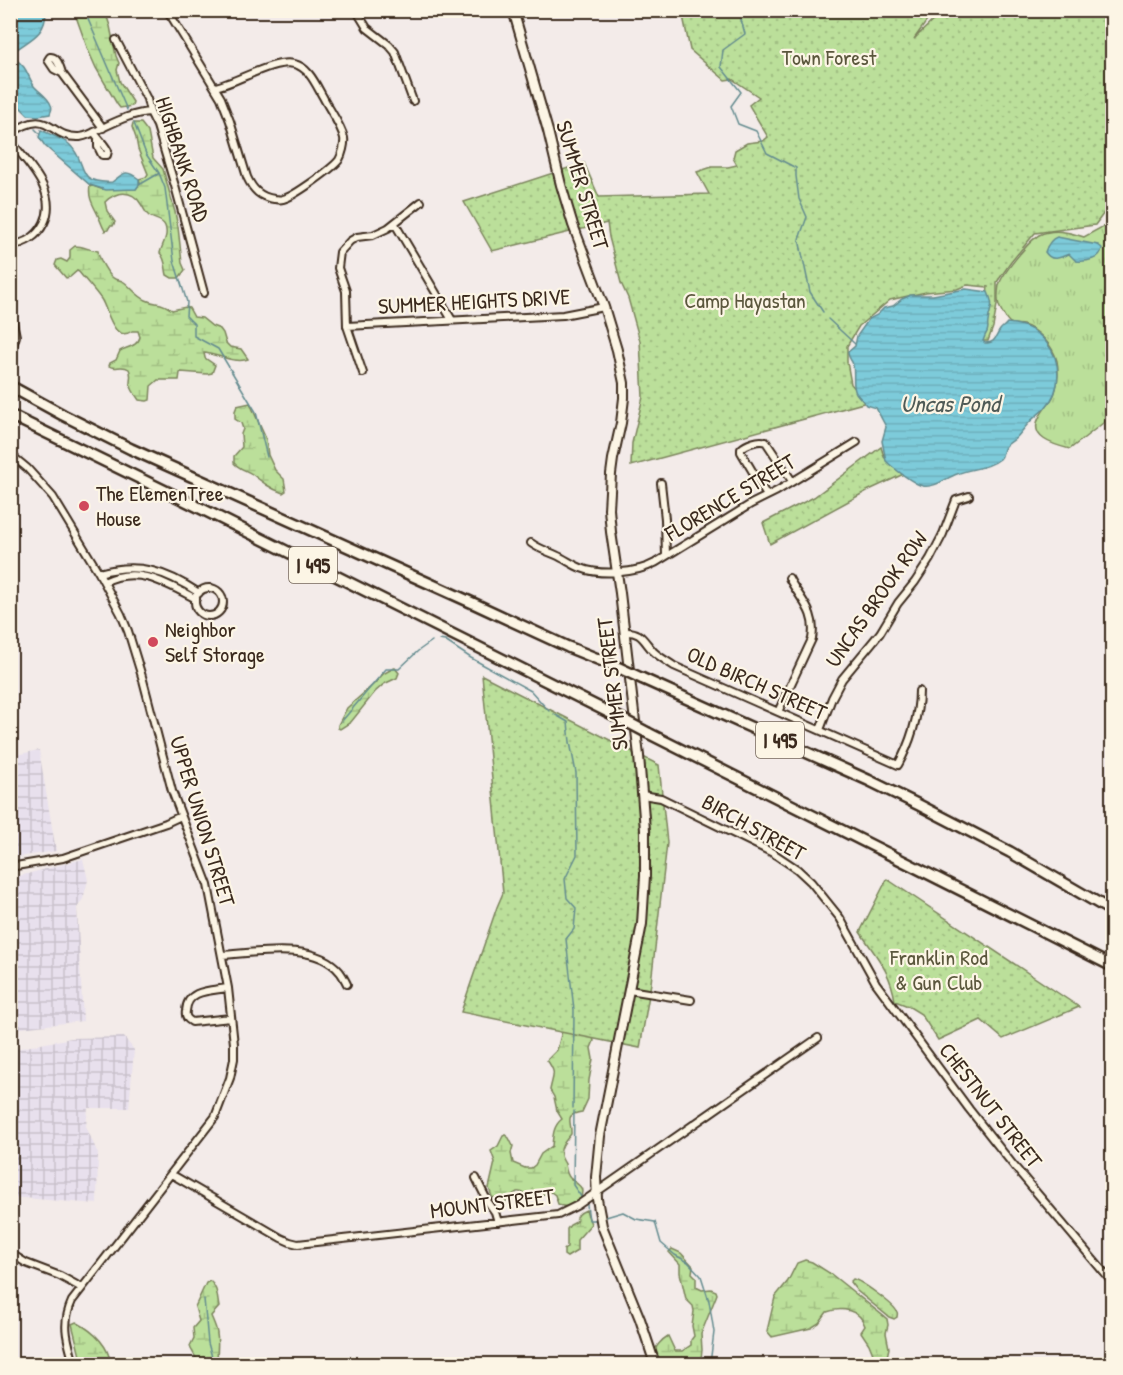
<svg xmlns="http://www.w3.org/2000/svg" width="1123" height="1375" font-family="'Patrick Hand',sans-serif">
	<defs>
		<pattern id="industrial-grid" width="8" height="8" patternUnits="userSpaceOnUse" patternTransform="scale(1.5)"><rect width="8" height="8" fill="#e8e0ed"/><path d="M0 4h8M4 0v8" fill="none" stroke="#c8c0cb"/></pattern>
		<pattern id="grass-tufts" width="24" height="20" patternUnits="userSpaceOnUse" patternTransform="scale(1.5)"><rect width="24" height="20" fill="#bbdf9a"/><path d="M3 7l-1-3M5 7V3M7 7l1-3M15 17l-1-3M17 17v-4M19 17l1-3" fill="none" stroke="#a2c084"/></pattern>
		<pattern id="wetland-marsh" width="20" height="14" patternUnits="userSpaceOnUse" patternTransform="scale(1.5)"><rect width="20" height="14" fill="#bbdf9a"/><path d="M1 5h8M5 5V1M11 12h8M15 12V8" fill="none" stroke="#a2c084"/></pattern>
		<pattern id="park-dots" width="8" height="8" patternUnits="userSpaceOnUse" patternTransform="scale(1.5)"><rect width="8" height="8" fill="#bbdf9a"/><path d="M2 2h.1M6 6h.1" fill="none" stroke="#a2c084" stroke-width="1.8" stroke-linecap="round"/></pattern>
		<pattern id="water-rules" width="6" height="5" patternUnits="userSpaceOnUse" patternTransform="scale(1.5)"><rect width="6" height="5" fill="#7dcbda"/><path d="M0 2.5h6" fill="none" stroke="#6daebb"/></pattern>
	</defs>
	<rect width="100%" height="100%" fill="#f3ebe9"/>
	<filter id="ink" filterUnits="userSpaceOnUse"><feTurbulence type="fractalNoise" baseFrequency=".0167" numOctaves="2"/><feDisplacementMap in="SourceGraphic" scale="12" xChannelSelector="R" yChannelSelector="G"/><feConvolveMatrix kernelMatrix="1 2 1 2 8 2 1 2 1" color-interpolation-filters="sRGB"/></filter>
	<g filter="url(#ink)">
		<path fill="url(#industrial-grid)" d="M39 750 56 851 11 858V756Z
			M83 859 88 880 83 899 77 908 83 1021 11 1029V877L23 875Z
			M124 1037 134 1050 129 1108H88L86 1126 98 1154 97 1204 11 1197V1050L71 1038Z"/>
		<path fill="url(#grass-tufts)" stroke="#7b845c" stroke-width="1.5" d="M1112 215V416L1070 449C1054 445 1027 438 1040 416 1044 409 1049 403 1053 397 1058 387 1059 371 1057 361 1053 346 1038 329 1023 325 1019 324 1014 325 1010 323 1006 320 1002 312 1000 308 997 302 998 291 999 285 1002 274 1029 241 1039 235 1054 228 1069 232 1084 237L1106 225Z"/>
		<path fill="url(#wetland-marsh)" stroke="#7b845c" stroke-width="1.5" d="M74 11H105L110 26 116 56 119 63 117 70 120 82 133 102 132 106 120 108 117 104 96 68 88 50Z
			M133 123H141L148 132 153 158 163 169 175 212 178 227 182 263 185 270 179 278H172L167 275C165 267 166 259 160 253 162 244 169 236 165 226 162 219 154 220 149 216 145 213 144 208 141 204 132 189 116 191 105 202L107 211 115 222 113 226H110L108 230 105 231C101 224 100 219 97 213 92 203 88 197 90 185L101 189H136L140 183 139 179 146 177 148 174 138 149 136 138 132 127Z
			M75 246C83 246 89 250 98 251 99 259 108 276 115 279 118 280 121 280 124 282 132 288 137 296 146 300 158 306 159 300 172 310L186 307 189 308 194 317 202 318 212 326 220 329 223 333 226 343 230 347 241 349 248 359C236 364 216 354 204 353L205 358 215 365 212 373 207 374 181 372 180 373 179 380H158L151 386 150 400 147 401 139 400C136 396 131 389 130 383 130 377 132 375 129 369 122 364 115 370 109 366L110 363 116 360 120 351C127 347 138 346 140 337L138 331H132C113 344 108 309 101 299 94 289 86 281 79 272L77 271 70 277 66 278 55 265 57 260 61 259 67 262 70 258V250Z
			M250 403 266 439 268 455 275 470 284 479 286 491 283 493C271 489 262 482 252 474 246 470 239 469 234 463V456L242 447 241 434 243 429 241 423 235 419V411L237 406Z
			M395 668 399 673 397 678 384 684 375 692 351 722 340 729 338 728V725L347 708 375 683 383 674 392 669Z
			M562 1031H591L594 1041 591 1048 593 1059 589 1080 588 1099 582 1112C563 1115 572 1121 571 1134 566 1140 559 1147 561 1155 561 1159 564 1161 565 1164 566 1169 566 1174 570 1178 580 1187 585 1185 580 1202 572 1206 567 1209 558 1204L555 1195 551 1192C543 1193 543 1195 537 1197 529 1200 524 1190 517 1192 513 1194 508 1199 505 1202L492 1197 489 1188 495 1162 491 1151 498 1146 503 1136 505 1135 509 1138 513 1146 511 1153 513 1163 525 1168H531L535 1165 541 1154 552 1146C553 1136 553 1126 562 1119L557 1111 554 1097 550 1090C553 1074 557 1074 547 1060L557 1050Z
			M586 1210 591 1224 577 1240V1251L567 1257 564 1255V1250L567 1247V1229L570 1225 576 1222C577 1215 579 1213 586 1210Z
			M672 1249 681 1253 693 1266 692 1273 696 1277V1287L702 1290 711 1289 716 1291 717 1294 701 1334 702 1350 701 1359 704 1364H658C656 1361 654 1358 654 1355 654 1348 661 1340 668 1336L675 1351H682L691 1345V1340L694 1336 692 1326 694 1311 693 1306 686 1299 680 1273V1264L669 1252Z
			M805 1260 812 1262 831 1274 887 1319 888 1325 886 1333 889 1348 886 1361 888 1364H877L869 1344 861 1332 865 1326C860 1309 841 1307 827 1312L819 1323 811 1328 772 1337 767 1331 775 1297 788 1281 797 1263Z
			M853 1279C860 1280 895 1305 897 1312 898 1314 897 1315 897 1317L894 1319 889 1317 857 1291 850 1282Z
			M210 1281C218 1287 217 1298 219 1307L211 1316C213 1321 217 1329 217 1334 219 1344 216 1355 218 1364H193L196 1358 191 1349 190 1346 194 1338 193 1328 199 1321 195 1307 206 1283Z
			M76 1322C93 1331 108 1344 111 1364H82L72 1324Z"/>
		<path fill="url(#park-dots)" stroke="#7b845c" stroke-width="1.5" d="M682 11H934L914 39 943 11H1112V202L1095 225 1035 233 1011 262 997 282V305L993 327 988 341H980L988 287 967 285 957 289 926 292 890 300 859 326 847 346V362L851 384 867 402 631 466 632 443 643 397 640 341 628 298 621 283 609 237 607 223 492 251 464 202 584 163 599 197 709 194 697 172 712 167H728L737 165 733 158 735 150 747 143 763 141 768 137 750 107 749 105 759 97 732 79 725 80 690 50Z
			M881 447C886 465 890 465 906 473L867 491 770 544 763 523 814 497Z
			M482 675 659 765 667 843 651 983 640 1048 461 1012 497 907 503 893Z
			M887 879 1079 1007 1003 1039 981 1020 938 1040 921 1014 908 1006 895 1001C891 972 876 956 860 932Z"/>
		<path fill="url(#water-rules)" stroke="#638b8f" stroke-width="1.5" d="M10 11H46C46 35 30 39 13 52L14 58C28 68 26 73 34 86 39 92 48 97 51 105 53 109 51 110 50 114L38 116 28 115 20 107 11 89Z
			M41 130C47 133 67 141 70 145 89 164 74 184 112 182 124 174 124 168 139 179V185L136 189 106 190 90 185 45 146 39 137Z
			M1057 237 1098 245 1102 248C1101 260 1086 262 1076 261L1069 254C1060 257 1052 263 1045 252 1047 246 1051 239 1057 237Z
			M966 289 988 292C995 309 990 306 988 322 987 328 989 326 987 332 985 335 984 338 983 341L985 343C996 343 995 337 1000 330 1002 327 1005 326 1007 323 1023 324 1036 329 1046 342 1062 361 1062 390 1045 408 1039 414 1033 418 1028 424 1024 428 1020 434 1016 438 1013 441 1008 443 1005 447 1002 451 1004 455 1000 459 988 469 971 468 957 474 946 478 935 488 923 486 915 485 892 467 886 461L882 441 886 427 876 408 866 405C863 401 859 397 856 393 851 384 856 371 852 362 850 359 848 356 848 352L855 346 857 336 869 319 877 315 884 308 893 306 902 299 909 296 910 295H933Z"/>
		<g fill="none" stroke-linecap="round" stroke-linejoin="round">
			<path stroke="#638b8f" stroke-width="1.5" d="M84 10 127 110
				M741 10 739 12 745 34 723 50 721 67 741 92 731 106 738 124 756 131 767 153 796 168V176L799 199 807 217 799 239 810 292 823 312
				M134 123 146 154 159 173 165 188 174 261 187 302 186 316 194 324V336L218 349 256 412 267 457
				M35 129 39 133
				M1107 179 1112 169
				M139 185 158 174
				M828 319 855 344
				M439 640 445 641 471 658 531 691 549 711
				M554 714 568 722 570 742 576 773 577 855 565 879 567 898 576 908 574 929 566 939 574 1010 573 1108
				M342 721 386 669H399L418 651 432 641
				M574 1111 573 1185 582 1198
				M587 1205 589 1220H596
				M606 1217 623 1212 636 1219 655 1222 661 1243 675 1255 688 1262 701 1276 709 1301 714 1332 710 1364
				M204 1299 208 1343 214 1364"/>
			<g stroke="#3b2a1e" stroke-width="10">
				<path id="minor" d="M166 10 171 16 221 98 230 121 247 177C253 190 260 197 274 199 277 199 280 200 283 199 293 197 332 169 339 160 342 155 345 144 344 138 341 125 329 109 323 97 316 85 309 67 294 64 273 59 237 83 215 87
					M356 10 367 28 389 45 395 52 413 101
					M116 40 147 99 150 112 157 126 175 186 204 293
					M62 73C60 67 57 56 50 57L48 60 54 69 62 73 103 128
					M94 132C98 139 104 143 108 151L107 155H102L98 147V138
					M10 134C51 105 48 139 80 137 88 136 95 132 102 128 117 121 133 113 150 112
					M10 140C27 163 59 192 44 223 37 237 26 243 10 246
					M395 224 452 320
					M10 308 16 336 13 346
					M347 326 563 315 604 307
					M363 373 347 326 346 291 338 268 340 252 350 241 357 237 373 235 388 228 421 202
					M10 454 27 468 53 497 99 573 121 614 128 631 143 680 172 791 208 885 228 988 234 1044V1059L230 1078 215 1117 72 1301C61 1325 68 1341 74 1364
					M661 483 665 519 666 556
					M767 496 741 452V449C746 444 759 439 766 442L792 481
					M531 543C539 549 547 551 556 555 565 559 573 565 581 568 601 576 637 573 655 563L751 504 777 491 857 442
					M99 573C138 562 166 571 199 593
					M104 582C137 565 166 583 196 599
					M195 602a14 14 0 1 1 28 0a14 14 0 1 1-28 0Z
					M625 632C641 631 643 640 653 651 659 657 667 661 674 666L898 765C910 744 919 716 919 691
					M778 712 812 639C817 611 800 600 789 578
					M820 730 832 698 842 679 880 633 898 603 915 582 930 559 943 534 956 500 969 496
					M642 795 661 798 773 853 797 869 811 882 840 918 876 983 969 1109 1014 1166 1112 1282
					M10 867 63 858 166 823 181 816
					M222 955C256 953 315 941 340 972 343 976 345 980 347 984
					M228 988C211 991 187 989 186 1011 185 1017 187 1019 192 1022L231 1018
					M629 990 691 1000
					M171 1174 281 1238 290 1242 298 1244 558 1215 578 1205 818 1038
					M476 1178 488 1202 495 1212 498 1222
					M10 1253 26 1263 60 1276 82 1288"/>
			</g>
			<g stroke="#3b2a1e" stroke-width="12">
				<path id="major" d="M513 10 548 131 561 185 573 225 604 307 617 350 624 383V398L621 423 613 459 611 474 609 509 611 532 620 593 639 756 645 830V876L642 924 600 1136 596 1177 597 1199 602 1226 640 1319 655 1364"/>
			</g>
			<g stroke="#3b2a1e" stroke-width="14">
				<path id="highway" d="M10 386 63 415 131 449 475 604 568 647 615 666
					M10 415 188 502 614 715
					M641 678 868 780 919 805 1010 852 1112 911
					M648 733 1112 966"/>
			</g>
			<use href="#minor" stroke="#fcf5e5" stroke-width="6"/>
			<use href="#major" stroke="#fcf5e5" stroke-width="8"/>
			<use href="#highway" stroke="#fcf5e5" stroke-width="9"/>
			<g stroke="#3b2a1e" stroke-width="14" stroke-linecap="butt">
				<path id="highway-bridge" d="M615 666 641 678
					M614 715 648 733"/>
			</g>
			<use href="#highway-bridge" stroke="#fcf5e5" stroke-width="9"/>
		</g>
	</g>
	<g fill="#d1495b" stroke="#fcf5e5" stroke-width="2">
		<circle cx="84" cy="506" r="6"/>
		<circle cx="153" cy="642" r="6"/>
	</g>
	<g text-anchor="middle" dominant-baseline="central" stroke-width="4.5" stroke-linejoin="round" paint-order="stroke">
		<g fill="#fcf5e5" stroke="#75675a" stroke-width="1.5">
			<rect x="289" y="547" width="48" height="36" rx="4.5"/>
			<rect x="756" y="722" width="48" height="36" rx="4.5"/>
		</g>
		<g font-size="21" font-weight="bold" fill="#3b2a1e">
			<text x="313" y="565">I 495</text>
			<text x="780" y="740">I 495</text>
		</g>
		<g font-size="22" fill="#5b573d" stroke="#fcf5e5">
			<text x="829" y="57">Town Forest</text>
			<text x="745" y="300">Camp Hayastan</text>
			<text x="939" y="957">Franklin Rod<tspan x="939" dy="25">&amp; Gun Club</tspan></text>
		</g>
		<g font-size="22" fill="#3b2a1e" stroke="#fcf5e5">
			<text transform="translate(183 159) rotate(72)">HIGHBANK ROAD</text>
			<text transform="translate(583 185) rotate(73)">SUMMER STREET</text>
			<text transform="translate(474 301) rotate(-3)">SUMMER HEIGHTS DRIVE</text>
			<text transform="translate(730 497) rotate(-31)">FLORENCE STREET</text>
			<text transform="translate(876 599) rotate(-55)">UNCAS BROOK ROW</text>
			<text transform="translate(757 683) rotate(24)">OLD BIRCH STREET</text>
			<text transform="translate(612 684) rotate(-97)">SUMMER STREET</text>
			<text transform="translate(203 821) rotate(73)">UPPER UNION STREET</text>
			<text transform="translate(754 827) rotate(29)">BIRCH STREET</text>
			<text transform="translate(991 1105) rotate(52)">CHESTNUT STREET</text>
			<text transform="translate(492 1203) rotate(-7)">MOUNT STREET</text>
		</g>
		<g font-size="22" fill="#3b2a1e" stroke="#fcf5e5" text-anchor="start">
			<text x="96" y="493">The ElemenTree<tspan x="96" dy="25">House</tspan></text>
			<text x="165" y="629">Neighbor<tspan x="165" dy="25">Self Storage</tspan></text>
		</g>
		<g font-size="24" font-style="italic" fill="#4f5a56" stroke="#fcf5e5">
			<text x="950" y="403">Uncas Pond</text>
		</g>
	</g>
	<rect width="1123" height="1375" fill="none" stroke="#fcf5e5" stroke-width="36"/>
	<rect x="18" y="18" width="1087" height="1339" fill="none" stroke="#3b2a1e" stroke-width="2" filter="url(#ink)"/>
</svg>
